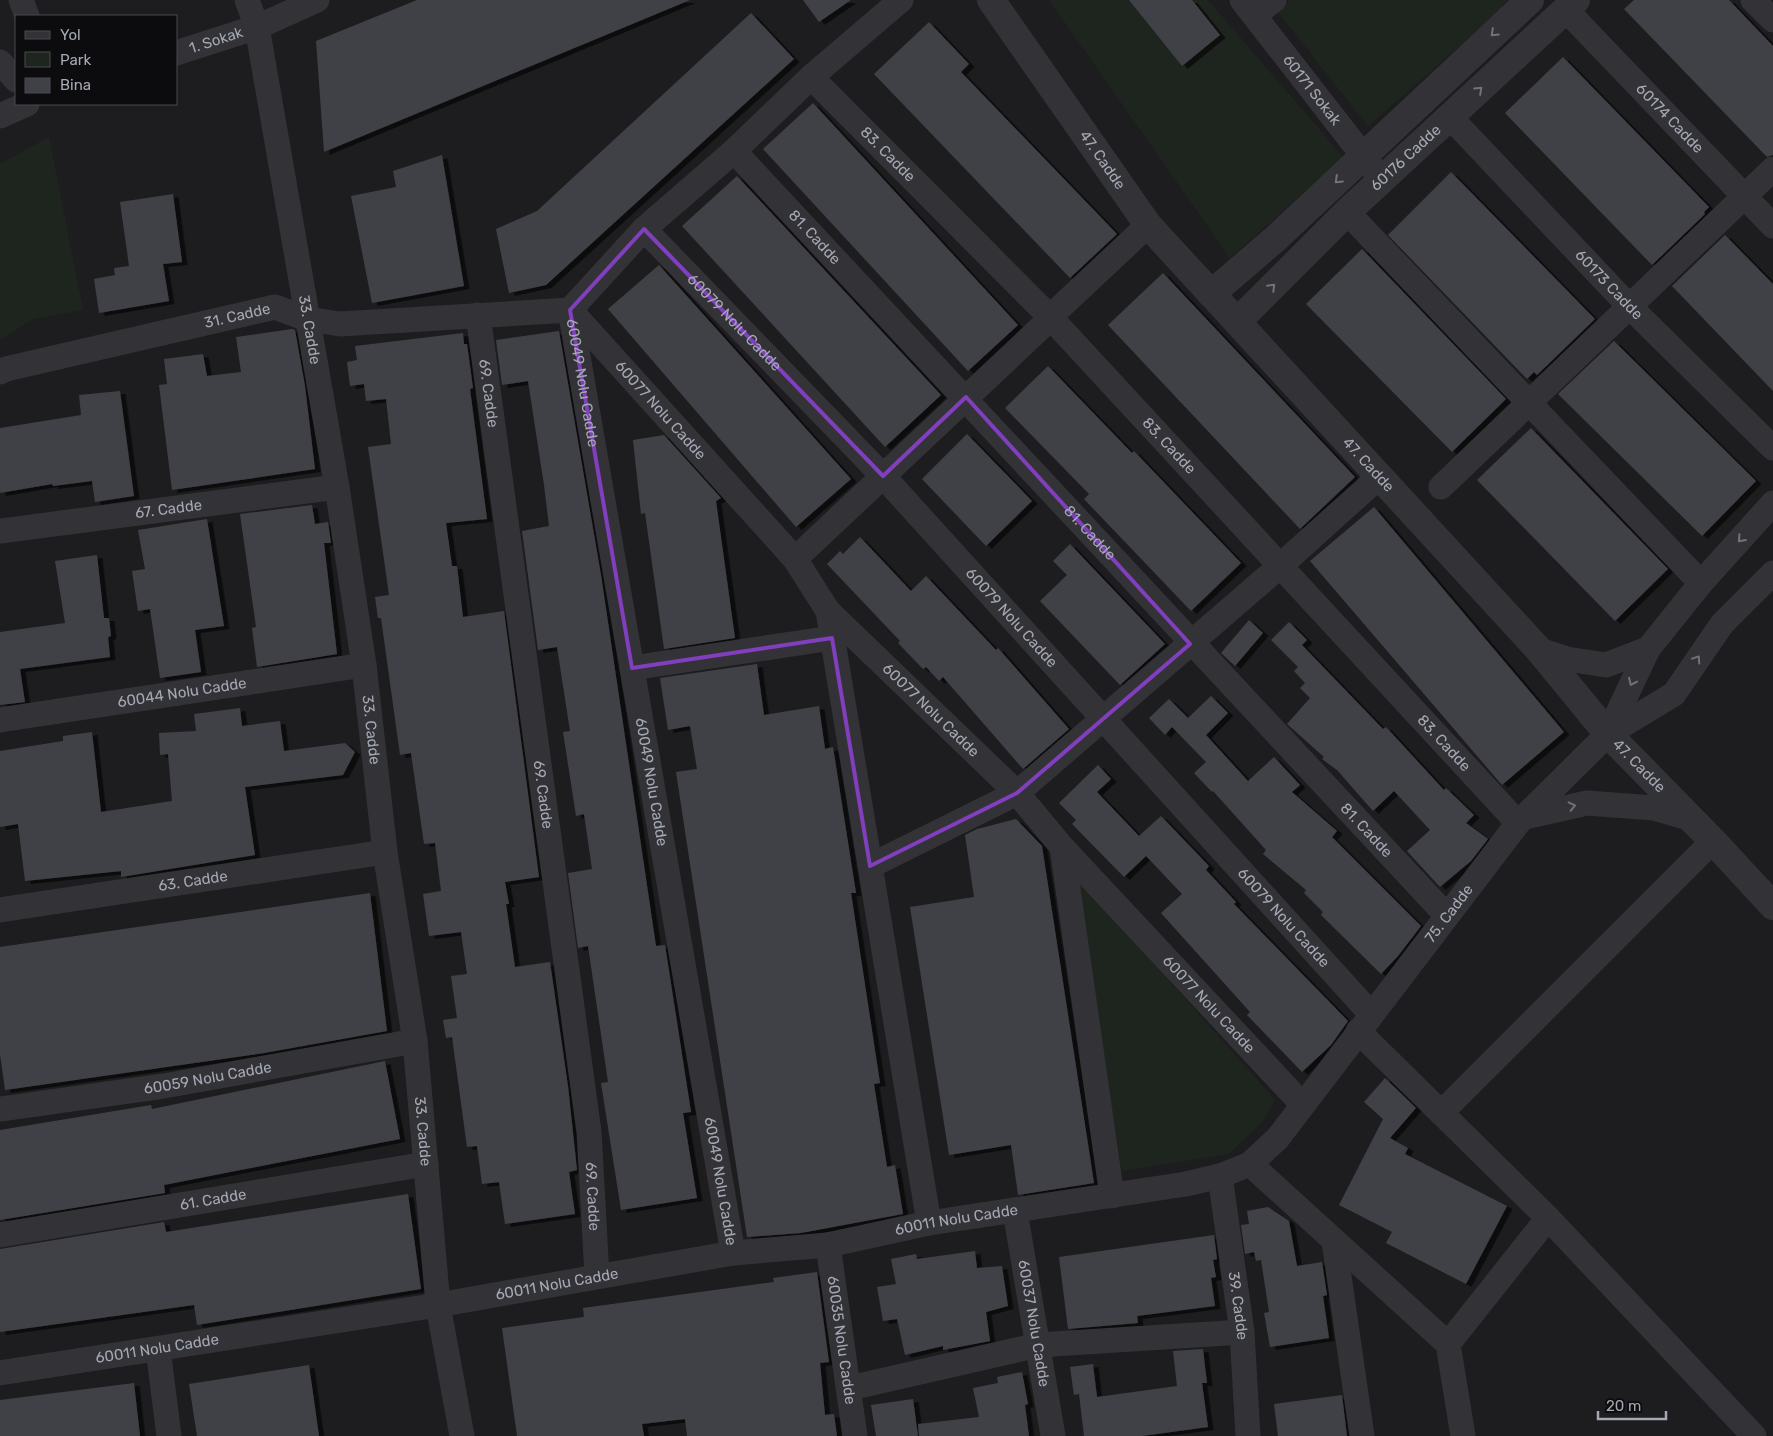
<svg xmlns="http://www.w3.org/2000/svg" width="1773" height="1436" font-family="Rubik,sans-serif">
	<defs>
		<filter id="shadow"><feDropShadow dx="5.5" dy="3" stdDeviation="0" flood-color="#0009"/></filter>
	</defs>
	<rect width="100%" height="100%" fill="#111113"/>
	<path fill="#1d1d20" fill-rule="evenodd" d="M0 0H1773V1436H0ZM16 16H176V104H16Z"/>
	<path fill="#1e251f" d="M1049 0H1208L1343 157 1230 258Z
		M1290 0H1512L1368 126 1277 11Z
		M49 137 83 310 33 319 0 340V164Z
		M1073 872 1275 1100 1263 1121 1229 1154 1122 1171Z"/>
	<path fill="#404146" filter="url(#shadow)" d="M417 0H690L324 152 316 41Z
		M803 0H851L819 22Z
		M1129 0H1192L1220 35 1182 66Z
		M1634 0H1729L1773 46V155L1767 157 1624 9Z
		M751 13 794 59 546 285 509 293 496 229 537 211Z
		M929 22 969 64 961 72 1117 234 1070 278 874 74Z
		M1563 57 1709 207 1704 212 1705 214 1652 265 1505 113Z
		M813 103 1018 325 968 371 763 149Z
		M442 155 464 286 372 303 351 196 396 187 393 171Z
		M1451 172 1595 319 1537 375 1534 372 1527 379 1388 235Z
		M737 176 941 395 885 447 682 226Z
		M173 194 182 262 163 264 169 301 99 313 94 279 115 275 114 268 129 266 120 202Z
		M1725 235 1773 284V391L1672 286Z
		M1362 249 1506 399 1452 452 1306 304Z
		M659 265 851 479 796 527 608 309Z
		M1163 273 1355 477 1300 529 1108 325Z
		M292 329 295 330 305 386 315 469 172 490 159 385 167 384 164 359 203 354 207 376 241 372 236 337Z
		M559 331 601 575 656 946 665 945 691 1112 683 1113 697 1198 621 1210 601 1083 608 1082 588 946 578 948 568 873 592 869 584 814 576 816 563 732 570 731 557 647 538 650 522 531 549 526 544 485 528 381 502 385 496 340Z
		M463 333 464 344H467L473 388 470 389 487 519 446 523 452 566H457L463 617 504 611 539 877 505 882 509 904H506L515 967 550 962 568 1086 577 1170 569 1172 575 1214 505 1224 499 1182 482 1184 477 1146 467 1147 452 1037 446 1038 443 1020 457 1018 451 976 467 974 461 932 429 936 423 894 441 891 435 843 424 844 411 753 400 755 381 618H378L375 597 389 595 368 447 391 444 386 399 366 401 364 384 350 386 347 362 357 360 355 346Z
		M1614 341 1756 481 1702 536 1558 394Z
		M1048 366 1132 453 1134 451 1241 563 1191 611 1084 499 1089 494 1005 408Z
		M120 391 134 496 95 502 92 481 53 486 52 484 0 493V428L81 415 79 395Z
		M1531 428 1668 569 1615 621 1477 480Z
		M967 434 1032 501 986 546 922 479Z
		M664 435 721 498 716 501 735 638 664 649 645 513 641 514 633 440Z
		M312 505 315 524 328 522 331 543H324L337 654 257 667 252 628 256 627 240 514Z
		M1374 507 1564 732 1502 785 1310 561Z
		M207 519 224 626 195 630 201 672 160 678 150 609 138 611 132 571 145 569 138 530Z
		M860 537 911 591 926 576 996 650 998 648 1069 729 1023 769 943 677 939 681 926 667 923 669 898 643 900 641 827 564 840 551 843 554Z
		M1070 544 1165 644 1120 685 1040 601 1067 575 1053 561Z
		M97 555 104 618H109L111 636 108 637 110 657 20 669 25 702 0 705V632L65 623 55 561Z
		M1249 620 1263 633 1235 666 1221 653Z
		M1289 622 1307 640 1302 645 1383 729 1386 727 1444 790 1446 788 1474 815 1466 823 1488 839 1471 861 1440 887 1407 851 1430 830 1394 791 1373 811 1337 770 1322 759 1324 757 1287 724 1310 698 1300 688 1305 683 1294 671 1298 667 1271 640Z
		M757 664 764 715 819 706 825 749 833 747 856 893H851L880 1083 874 1084 887 1167 895 1165 903 1214 801 1233 747 1237 676 772 697 769 690 726 668 730 660 678Z
		M1211 696 1228 713 1206 735 1248 781 1274 757 1300 785 1292 792 1337 831 1332 837 1421 926 1398 956 1381 974 1321 915 1323 912 1304 893 1306 890 1263 854 1266 850 1213 791 1212 792 1194 773 1206 762 1172 727 1165 735 1149 718 1169 699 1188 718Z
		M240 708 242 726 280 721 284 751 345 743 355 752 343 775 245 787 255 855 121 877V871L25 881 18 824 0 827V751L63 741V736L92 732 101 812 172 801 168 754 160 755 159 733 196 731 194 714Z
		M1098 765 1111 779 1097 792 1139 836 1161 816 1209 866 1206 870 1236 902 1234 904 1348 1021 1331 1045 1302 1072 1247 1015 1250 1012 1161 913 1182 894 1146 856 1124 877 1072 824 1076 820 1059 803Z
		M1016 819 1042 846 1094 1183 1018 1195 1011 1145 949 1155 910 907 974 897 965 835 977 829Z
		M370 893 387 1031 264 1053 5 1090 0 1054V947Z
		M385 1061 400 1139 164 1185 165 1193 0 1220V1130L151 1105 152 1109Z
		M1385 1078 1416 1108 1390 1138 1408 1148 1405 1154 1507 1206 1466 1284 1386 1243 1392 1232 1339 1205 1383 1119 1364 1102Z
		M408 1194 421 1289 197 1325 194 1305 0 1332V1249L164 1222 166 1232Z
		M1268 1207 1289 1221 1297 1266 1322 1262 1327 1295 1323 1296 1329 1338 1270 1347 1264 1313 1269 1312 1261 1260 1256 1261 1254 1252 1245 1254 1241 1225 1249 1224 1247 1211Z
		M1214 1235 1217 1259 1213 1260 1216 1277 1211 1278 1215 1306 1137 1316 1138 1323 1068 1329 1059 1257Z
		M975 1251 977 1268 1002 1266 1008 1306 986 1312 990 1341 943 1350V1346L905 1355 897 1319 883 1321 877 1287 896 1284 891 1259 916 1254 917 1259Z
		M817 1272 829 1362 820 1363 825 1415 834 1414 837 1436H687L685 1419 642 1424 644 1436H517L502 1328 584 1317 583 1308 774 1282 773 1278Z
		M1203 1349 1207 1383H1202L1208 1427 1142 1436H1084L1079 1394 1074 1395 1070 1367 1093 1364 1097 1397 1177 1386 1173 1351Z
		M309 1365 319 1436H197L189 1384Z
		M1022 1372 1028 1404 1025 1405 1029 1436H919L918 1424 979 1417 973 1388 998 1383 997 1377Z
		M134 1383 140 1436H0V1400Z
		M1342 1395 1347 1436H1278L1274 1404Z
		M913 1399 918 1436H876L871 1405Z"/>
	<g fill="none" stroke-linecap="round" stroke-linejoin="round">
		<g stroke="#333337" stroke-width="25">
			<path d="M21 0 27 16"/>
			<path id="s1" d="M247 0 257 27 337 487 364 665 385 852 415 1041 438 1305 462 1436"/>
			<path id="s2" d="M1242 0 1382 180"/>
			<path d="M1753 0 1773 20"/>
			<path id="s3" d="M1566 10 1773 226"/>
			<path d="M1255 15 1274 0"/>
			<path id="s4" d="M176 53 257 27 317 0"/>
			<path d="M0 62 16 80"/>
			<path id="s5" d="M811 77 1051 318 1518 823"/>
			<path d="M0 116 27 104"/>
			<path id="s6" d="M1450 117 1629 306 1773 448"/>
			<path id="s7" d="M734 151C973 405 1208 662 1447 916"/>
			<path d="M1347 212 1701 583"/>
			<path id="s8" d="M644 229 883 476 1371 1014"/>
			<path id="s9" d="M570 310 795 559 828 611 1017 793 1062 847 1302 1104"/>
			<path id="s10" d="M570 310 733 1253"/>
			<path id="s11" d="M478 315 589 1132 597 1276"/>
			<path d="M1050 317 1148 225"/>
			<path id="s12" d="M0 372 6 369 275 307 307 319 340 324 570 310 644 229 734 151 811 77 901 0"/>
			<path d="M1441 487 1773 169"/>
			<path id="s13" d="M0 531 337 487"/>
			<path d="M795 559 1051 318"/>
			<path d="M828 611 929 1223"/>
			<path d="M1539 650 1567 659 1606 665 1648 649"/>
			<path d="M632 668 832 638"/>
			<path id="s14" d="M0 720 364 665"/>
			<path d="M1608 734 1648 649 1701 583 1773 503"/>
			<path d="M1525 817 1587 803 1654 808 1692 819"/>
			<path d="M1062 847 1112 1196"/>
			<path d="M870 866 1017 793 1280 566 1380 476"/>
			<path id="s15" d="M0 910 385 852"/>
			<path d="M1358 1031 1548 1218 1754 1436"/>
			<path id="s16" d="M0 1109 164 1086 415 1041"/>
			<path d="M1441 1113 1713 841"/>
			<path d="M1250 1164 1448 1344 1463 1436"/>
			<path id="s17" d="M1220 1176 1242 1332 1248 1436"/>
			<path id="s18" d="M1015 1211 1053 1436"/>
			<path id="s19" d="M0 1235 426 1164"/>
			<path d="M1334 1241 1362 1436"/>
			<path id="s20" d="M828 1245 855 1436"/>
			<path d="M1448 1344 1548 1218"/>
			<path d="M158 1349 169 1436"/>
			<path id="s21" d="M0 1373 438 1305 733 1253 828 1245 929 1223 1186 1184 1220 1176 1250 1164 1278 1138 1518 823 1608 734 1674 694 1722 624 1773 573"/>
			<path d="M850 1388 1038 1345 1242 1332"/>
		</g>
		<g stroke="#333337" stroke-width="28">
			<path id="s22" d="M991 0 1148 225 1539 650 1608 734 1713 841 1773 906"/>
			<path d="M1211 294 1274 240 1530 0"/>
			<path id="s23" d="M1238 321 1347 212 1576 0"/>
		</g>
	</g>
	<defs><path id="oneway-chevron" d="M-2-3.5L2.5 0L-2 3.5" fill="none" stroke-width="1.6" stroke-linecap="round" stroke-linejoin="round" transform="scale(1.25)"/></defs>
	<g stroke="#71737b">
		<use href="#oneway-chevron" transform="translate(1494 33) rotate(137)"/>
		<use href="#oneway-chevron" transform="translate(1479 90) rotate(-43)"/>
		<use href="#oneway-chevron" transform="translate(1338 180) rotate(137)"/>
		<use href="#oneway-chevron" transform="translate(1272 287) rotate(-45)"/>
		<use href="#oneway-chevron" transform="translate(1741 539) rotate(132)"/>
		<use href="#oneway-chevron" transform="translate(1697 659) rotate(-56)"/>
		<use href="#oneway-chevron" transform="translate(1632 682) rotate(115)"/>
		<use href="#oneway-chevron" transform="translate(1572 806) rotate(-13)"/>
	</g>
	<path fill="none" stroke="#813fbd" stroke-width="4" stroke-linejoin="round" d="M644 229 883 476 966 397 1190 644 1017 793 870 866 832 638 632 668 570 310Z"/>
	<g text-anchor="middle" dominant-baseline="central" stroke-width="4" stroke-linejoin="round" paint-order="stroke">
		<g font-size="15" fill="#a4a8b3" stroke="#0c0c0e">
			<text stroke="none"><textPath href="#s4" startOffset="42">1. Sokak</textPath></text>
			<text stroke="none"><textPath href="#s2" startOffset="114">60171 Sokak</textPath></text>
			<text stroke="none"><textPath href="#s3" startOffset="150">60174 Cadde</textPath></text>
			<text stroke="none"><textPath href="#s5" startOffset="109">83. Cadde</textPath></text>
			<text stroke="none"><textPath href="#s23" startOffset="234">60176 Cadde</textPath></text>
			<text stroke="none"><textPath href="#s22" startOffset="195">47. Cadde</textPath></text>
			<text stroke="none"><textPath href="#s7" startOffset="118">81. Cadde</textPath></text>
			<text stroke="none"><textPath href="#s6" startOffset="231">60173 Cadde</textPath></text>
			<text stroke="none"><textPath href="#s12" startOffset="244">31. Cadde</textPath></text>
			<text stroke="none"><textPath href="#s8" startOffset="130">60079 Nolu Cadde</textPath></text>
			<text stroke="none"><textPath href="#s1" startOffset="336">33. Cadde</textPath></text>
			<text stroke="none"><textPath href="#s10" startOffset="74">60049 Nolu Cadde</textPath></text>
			<text stroke="none"><textPath href="#s11" startOffset="79">69. Cadde</textPath></text>
			<text stroke="none"><textPath href="#s9" startOffset="135">60077 Nolu Cadde</textPath></text>
			<text stroke="none"><textPath href="#s5" startOffset="514">83. Cadde</textPath></text>
			<text stroke="none"><textPath href="#s22" startOffset="600">47. Cadde</textPath></text>
			<text stroke="none"><textPath href="#s13" startOffset="170">67. Cadde</textPath></text>
			<text stroke="none"><textPath href="#s7" startOffset="522">81. Cadde</textPath></text>
			<text stroke="none"><textPath href="#s8" startOffset="535">60079 Nolu Cadde</textPath></text>
			<text stroke="none"><textPath href="#s14" startOffset="184">60044 Nolu Cadde</textPath></text>
			<text stroke="none"><textPath href="#s9" startOffset="540">60077 Nolu Cadde</textPath></text>
			<text stroke="none"><textPath href="#s1" startOffset="741">33. Cadde</textPath></text>
			<text stroke="none"><textPath href="#s5" startOffset="919">83. Cadde</textPath></text>
			<text stroke="none"><textPath href="#s22" startOffset="1005">47. Cadde</textPath></text>
			<text stroke="none"><textPath href="#s10" startOffset="479">60049 Nolu Cadde</textPath></text>
			<text stroke="none"><textPath href="#s11" startOffset="484">69. Cadde</textPath></text>
			<text stroke="none"><textPath href="#s7" startOffset="928">81. Cadde</textPath></text>
			<text stroke="none"><textPath href="#s15" startOffset="195">63. Cadde</textPath></text>
			<text stroke="none"><textPath href="#s21" startOffset="1589">75. Cadde</textPath></text>
			<text stroke="none"><textPath href="#s8" startOffset="940">60079 Nolu Cadde</textPath></text>
			<text stroke="none"><textPath href="#s9" startOffset="945">60077 Nolu Cadde</textPath></text>
			<text stroke="none"><textPath href="#s16" startOffset="210">60059 Nolu Cadde</textPath></text>
			<text stroke="none"><textPath href="#s1" startOffset="1146">33. Cadde</textPath></text>
			<text stroke="none"><textPath href="#s10" startOffset="884">60049 Nolu Cadde</textPath></text>
			<text stroke="none"><textPath href="#s11" startOffset="889">69. Cadde</textPath></text>
			<text stroke="none"><textPath href="#s19" startOffset="216">61. Cadde</textPath></text>
			<text stroke="none"><textPath href="#s21" startOffset="969">60011 Nolu Cadde</textPath></text>
			<text stroke="none"><textPath href="#s21" startOffset="564">60011 Nolu Cadde</textPath></text>
			<text stroke="none"><textPath href="#s17" startOffset="131">39. Cadde</textPath></text>
			<text stroke="none"><textPath href="#s18" startOffset="114">60037 Nolu Cadde</textPath></text>
			<text stroke="none"><textPath href="#s20" startOffset="96">60035 Nolu Cadde</textPath></text>
			<text stroke="none"><textPath href="#s21" startOffset="159">60011 Nolu Cadde</textPath></text>
		</g>
	</g>
	<rect x="15" y="15" width="162" height="90" fill="#0c0c0e" stroke="#494a50"/>
	<rect x="25" y="31" width="25" height="8" fill="#333337" stroke="#494a50"/>
	<text x="60" y="40" font-size="15" fill="#a4a8b3">Yol</text>
	<rect x="25" y="52" width="25" height="15" fill="#1e251f" stroke="#494a50"/>
	<text x="60" y="65" font-size="15" fill="#a4a8b3">Park</text>
	<rect x="25" y="78" width="25" height="15" fill="#404146" stroke="#494a50"/>
	<text x="60" y="90" font-size="15" fill="#a4a8b3">Bina</text>
	<path d="M1598 1411v8h68v-8" fill="none" stroke="#a4a8b3" stroke-width="2.5"/>
	<text x="1606" y="1411" font-size="15" fill="#a4a8b3" stroke="#0c0c0e" stroke-width="4" paint-order="stroke">20 m</text>
</svg>
